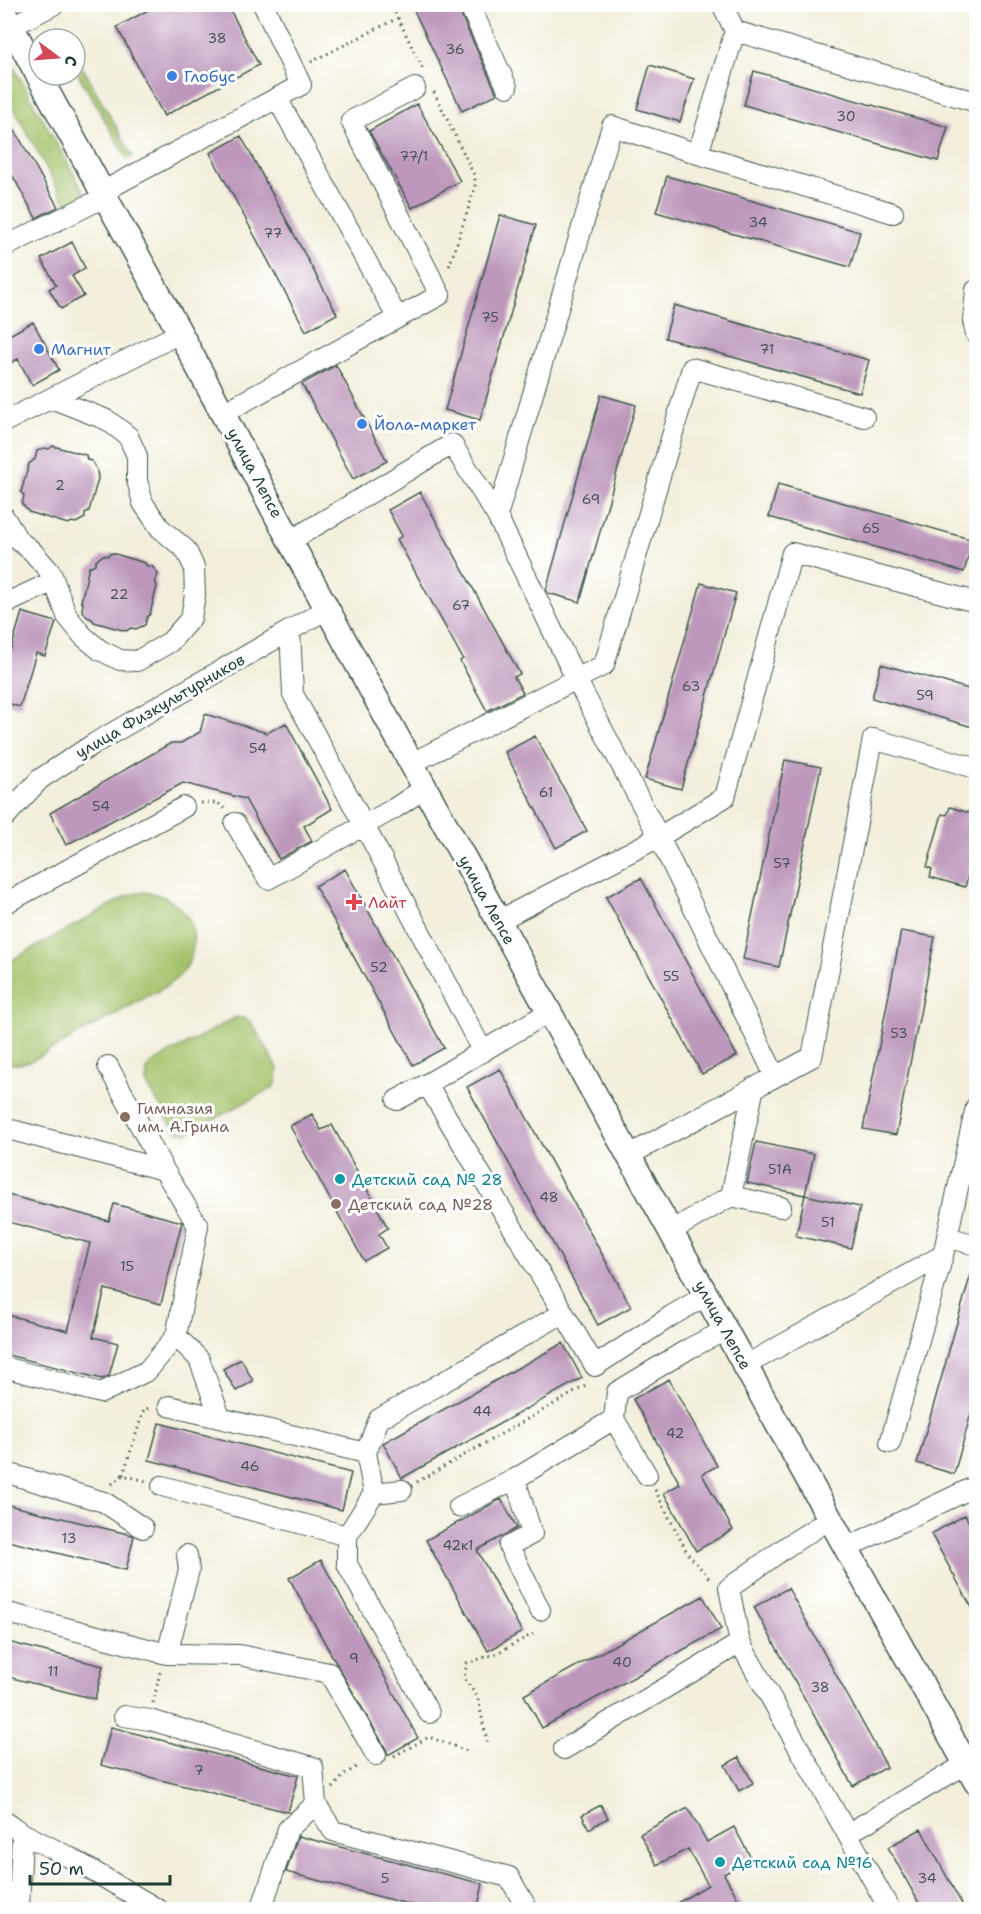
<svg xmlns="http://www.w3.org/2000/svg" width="981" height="1914" font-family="'Shantell Sans',sans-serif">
	<rect width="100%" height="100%" fill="#fff"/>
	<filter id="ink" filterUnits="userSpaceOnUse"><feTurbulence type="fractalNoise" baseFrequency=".0167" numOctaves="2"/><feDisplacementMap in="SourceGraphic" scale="12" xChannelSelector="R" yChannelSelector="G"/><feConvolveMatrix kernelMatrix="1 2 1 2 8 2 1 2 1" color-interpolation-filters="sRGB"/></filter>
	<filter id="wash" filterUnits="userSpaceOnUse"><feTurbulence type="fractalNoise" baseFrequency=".008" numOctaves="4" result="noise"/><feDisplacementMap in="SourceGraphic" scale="24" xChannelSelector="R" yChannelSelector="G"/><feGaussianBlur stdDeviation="1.35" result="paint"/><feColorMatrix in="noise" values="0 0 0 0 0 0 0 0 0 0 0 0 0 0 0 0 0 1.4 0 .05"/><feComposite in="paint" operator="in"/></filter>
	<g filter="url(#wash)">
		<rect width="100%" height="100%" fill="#f3efdc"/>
		<path fill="#a4c26a" stroke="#62804f" stroke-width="1.5" d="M4 50 90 203 71 213 5 92Z
			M75 54 133 157 127 158 75 69Z
			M142 892C162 893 177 901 188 918 198 936 194 959 181 974 169 987 149 995 134 1004 100 1022 66 1041 33 1060L19 1064H5V964L129 895Z
			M236 1017 246 1019 251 1022 278 1068 277 1081 274 1087 188 1133 178 1132 174 1129 146 1083 147 1070 150 1064Z"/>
		<g id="blocks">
			<path fill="#bd98bc" d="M159 4H227L259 65 164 116 117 27Z
				M411 4H456L497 94 462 111Z
				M650 65 694 79 680 122 637 109Z
				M754 71 948 127 938 161 744 105Z
				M417 104 460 181 412 208 369 131Z
				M4 111 58 207 36 218 4 160Z
				M241 136 337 314 306 331 210 153Z
				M667 176 860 232 850 267 656 212Z
				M500 215 536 225 480 420 445 410Z
				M72 242 85 268 72 276 84 296 61 309 49 289 56 285 41 259Z
				M674 305 869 360 860 393 665 338Z
				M33 322 59 370 32 385 18 359 4 366V338Z
				M336 365 387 461 353 479 302 384Z
				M601 395 636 405 580 602 548 593 546 590Z
				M53 446 86 455 87 460 92 461 97 470 98 479 89 511 85 513V518L76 523 72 522 68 524 29 512 22 504 24 496 21 492 29 464 35 459 37 451 44 448 49 449Z
				M778 484 973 540 964 572 769 517Z
				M420 492 520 674 514 677 523 693 487 711 460 661 463 659 397 539 402 536 388 510Z
				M112 553 145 563 147 566H152L158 574 155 581 157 586 150 614 147 617 145 625 136 629 131 628 126 631 94 622 92 619 87 617 82 610 83 603 81 602 89 567 95 564 96 561 103 555 107 556Z
				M701 583 736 593 681 789 645 779Z
				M22 612 56 622 45 656 36 653 20 707 4 702V647L11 649Z
				M881 664 976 691V728L872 698Z
				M205 714 267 733 286 723 332 809 304 826 312 841 279 859 245 799 183 783 66 845 50 813 171 743H181L200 732Z
				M535 736 587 831 556 848 505 752Z
				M785 760 821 767 779 967 743 959Z
				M950 807 976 815V862L972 861 965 887 930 877 932 869 927 867 942 814 947 815Z
				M345 869 444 1048 413 1065 315 886Z
				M641 878 737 1056 702 1074 606 897Z
				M901 931 935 937 896 1135 863 1129Z
				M500 1069 631 1307 598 1325 467 1087Z
				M312 1114 321 1130 332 1125 388 1228 379 1234 387 1248 364 1261 290 1126Z
				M756 1142 814 1154 805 1195 747 1183Z
				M4 1194 109 1221 114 1204 182 1222 161 1304 105 1289 93 1337 118 1343 109 1376 102 1379 4 1354V1314L68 1331 90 1243 4 1221Z
				M805 1195 860 1207 851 1248 796 1236Z
				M972 1270H976V1396L954 1474 917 1463Z
				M563 1343 582 1378 402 1478 383 1443Z
				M241 1359 253 1381 236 1391 223 1369Z
				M669 1379 717 1466 702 1474 733 1530 696 1551 664 1493 680 1484 633 1399Z
				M159 1423 351 1473 342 1510 149 1460Z
				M501 1499 517 1528 477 1550 522 1632 488 1651 426 1540Z
				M4 1504 132 1535 134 1536 126 1570 4 1540Z
				M965 1515 976 1536V1615L931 1534Z
				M321 1560 418 1738 388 1755 386 1749 336 1663 289 1578Z
				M788 1588 887 1767 853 1786 754 1607Z
				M703 1596 721 1629 542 1728 524 1695Z
				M4 1641 103 1666 95 1699 4 1676Z
				M111 1727 298 1776 288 1812 101 1765Z
				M739 1757 753 1783 739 1791 725 1765Z
				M601 1805 608 1818 589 1829 582 1815Z
				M688 1808 707 1842 734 1827 751 1858 724 1874 744 1910H665L708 1885 688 1849 657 1865 640 1834Z
				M921 1829 965 1910H923L888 1847Z
				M298 1836 483 1884 477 1910H430L286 1872Z"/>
		</g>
	</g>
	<g filter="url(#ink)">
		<use href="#blocks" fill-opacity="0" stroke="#3f584d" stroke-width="1.5"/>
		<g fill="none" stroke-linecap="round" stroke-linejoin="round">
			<g stroke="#3f584d" stroke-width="22">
				<path id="minor" d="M469 4 507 87
					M722 4 735 31 973 101
					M12 26 55 4
					M735 31 698 154 893 213
					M277 98 397 317
					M698 154 612 126 497 516 576 679 659 837 775 1076
					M102 192 301 85 263 4
					M4 247 105 197
					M976 290 973 321 976 334
					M223 413 440 295 351 121 415 88
					M4 422 180 333
					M4 517 18 540 32 551 51 573 67 616 83 636 100 650 120 660 137 661 170 642 191 618 195 595 194 567 186 550 160 528 143 503 137 480V456L128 436 107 420 51 398
					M290 541 452 444 497 516
					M4 600 9 602 54 581
					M290 631 293 694 364 825 483 1052
					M412 763 604 665 692 368 864 417
					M4 818 40 779 95 743 327 609
					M235 823 268 879 395 808 425 788
					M4 904 184 807
					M498 921 659 837 725 797 792 553 976 602
					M549 1012 427 1084 595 1366 671 1316 707 1295
					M108 1066 164 1170
					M397 1100 427 1084
					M976 1107 947 1237 976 1245
					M4 1128 164 1170 198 1226 176 1336 147 1371 101 1393 4 1367
					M629 1155 812 1057 873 739 976 768
					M731 1196 754 1087
					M671 1231 731 1196 781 1207
					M176 1336 199 1359 220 1417
					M746 1365 943 1255 947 1237
					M169 1406 366 1453 379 1419 563 1313
					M890 1443 943 1255
					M4 1472 104 1502 143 1528
					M647 1475 614 1419 617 1392 690 1348 726 1330
					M515 1479 532 1534 509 1546 540 1610
					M162 1486 347 1536V1564L429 1713
					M374 1493 402 1490
					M459 1507 515 1479 614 1419
					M830 1519 789 1545 729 1588 740 1643 890 1910
					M347 1536 374 1493 366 1453
					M846 1548 976 1486
					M4 1612 167 1654 189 1570 187 1555
					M167 1654 239 1655 329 1673 376 1755
					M124 1716 150 1720 313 1767 316 1804 333 1831 509 1877 528 1910
					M564 1749 740 1643
					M4 1821 22 1833 69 1857 159 1910
					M847 1834 966 1764
					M19 1910 22 1833
					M261 1910 288 1829 316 1804"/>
			</g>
			<g stroke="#3f584d" stroke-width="27">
				<path id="major" d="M4 13 180 333 290 541 425 788 976 1782"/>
			</g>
			<path stroke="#3f584d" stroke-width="3" stroke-dasharray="1.5 4.5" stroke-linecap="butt" d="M398 18 423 70
				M311 62 398 18 391 4
				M434 92 475 177V188L448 270
				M201 803H218L225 809
				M123 1475 144 1409 151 1408
				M417 1482 589 1384
				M112 1484 123 1475 146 1481
				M655 1490 688 1554 711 1580
				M153 1703 160 1672
				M487 1742 478 1698 464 1678 467 1663 495 1654 533 1634
				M394 1756 429 1737 470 1752
				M333 1788 344 1775 359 1765"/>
			<use href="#minor" stroke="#fff" stroke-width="20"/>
			<use href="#major" stroke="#fff" stroke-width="24"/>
		</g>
	</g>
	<g fill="#3f7fe0" stroke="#fff" stroke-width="2">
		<circle cx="172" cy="76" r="6"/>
		<circle cx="39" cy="349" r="6"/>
		<circle cx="362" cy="424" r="6"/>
	</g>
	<path fill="#e0444e" stroke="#fff" stroke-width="2" d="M351 893h6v6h6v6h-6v6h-6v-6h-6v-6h6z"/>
	<g fill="#8d6e63" stroke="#fff" stroke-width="2">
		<circle cx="125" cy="1117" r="6"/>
		<circle cx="336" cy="1204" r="6"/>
	</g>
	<g fill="#0f9aa8" stroke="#fff" stroke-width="2">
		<circle cx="340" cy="1179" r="6"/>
		<circle cx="720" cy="1862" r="6"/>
	</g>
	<g text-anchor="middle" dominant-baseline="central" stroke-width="6" stroke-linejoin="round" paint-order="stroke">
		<g font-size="14" fill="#465456">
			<text x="217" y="38">38</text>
			<text x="455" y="49">36</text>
			<text x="846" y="116">30</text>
			<text x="414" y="156">77/1</text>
			<text x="758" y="222">34</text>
			<text x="273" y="233">77</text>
			<text x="490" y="317">75</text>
			<text x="767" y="349">71</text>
			<text x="60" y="485">2</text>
			<text x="591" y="499">69</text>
			<text x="871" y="528">65</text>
			<text x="119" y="594">22</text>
			<text x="461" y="605">67</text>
			<text x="691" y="686">63</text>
			<text x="925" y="695">59</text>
			<text x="258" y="748">54</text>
			<text x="546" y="792">61</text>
			<text x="101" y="806">54</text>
			<text x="782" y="863">57</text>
			<text x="379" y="967">52</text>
			<text x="671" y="976">55</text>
			<text x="899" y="1033">53</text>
			<text x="780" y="1169">51А</text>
			<text x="549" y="1197">48</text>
			<text x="828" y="1222">51</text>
			<text x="127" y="1266">15</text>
			<text x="482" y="1411">44</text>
			<text x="675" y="1433">42</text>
			<text x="250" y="1466">46</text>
			<text x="69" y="1538">13</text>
			<text x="458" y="1545">42к1</text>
			<text x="354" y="1658">9</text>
			<text x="622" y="1662">40</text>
			<text x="53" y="1671">11</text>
			<text x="820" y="1687">38</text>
			<text x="199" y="1770">7</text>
			<text x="385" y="1878">5</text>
			<text x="927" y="1878">34</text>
		</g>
		<g font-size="16" fill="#366cbe" stroke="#fff" text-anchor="start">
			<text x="184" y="76">Глобус</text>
			<text x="51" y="349">Магнит</text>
			<text x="374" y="424">Йола-маркет</text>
		</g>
		<g font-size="16" fill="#1f3d34" stroke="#fff">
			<text transform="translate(255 473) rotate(62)">улица Лепсе</text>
			<text transform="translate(160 706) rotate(-30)">улица Физкультурников</text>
			<text transform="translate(487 900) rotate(61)">улица Лепсе</text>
			<text transform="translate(723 1325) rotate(61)">улица Лепсе</text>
		</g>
		<g font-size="16" fill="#be3a42" stroke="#fff" text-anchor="start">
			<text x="368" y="902">Лайт</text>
		</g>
		<g font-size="16" fill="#785e54" stroke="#fff" text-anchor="start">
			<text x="137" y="1108">Гимназия<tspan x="137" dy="18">им. А.Грина</tspan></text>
			<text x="348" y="1204">Детский сад №28</text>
		</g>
		<g font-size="16" fill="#0d838f" stroke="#fff" text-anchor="start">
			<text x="352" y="1179">Детский сад № 28</text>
			<text x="732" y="1862">Детский сад №16</text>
		</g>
	</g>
	<rect width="981" height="1914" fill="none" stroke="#fff" stroke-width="24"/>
	<g transform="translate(57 57) rotate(106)"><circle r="28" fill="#ffffff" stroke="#a5b1ae" stroke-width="1.5"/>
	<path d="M0-4.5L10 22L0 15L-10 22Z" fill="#d1495b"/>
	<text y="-9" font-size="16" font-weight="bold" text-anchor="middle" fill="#1f3d34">С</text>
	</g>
	<path d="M30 1875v9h140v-9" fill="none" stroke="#1f3d34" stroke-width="3"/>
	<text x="39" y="1875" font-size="18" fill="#1f3d34" stroke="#ffffff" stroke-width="4.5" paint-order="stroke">50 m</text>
</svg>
